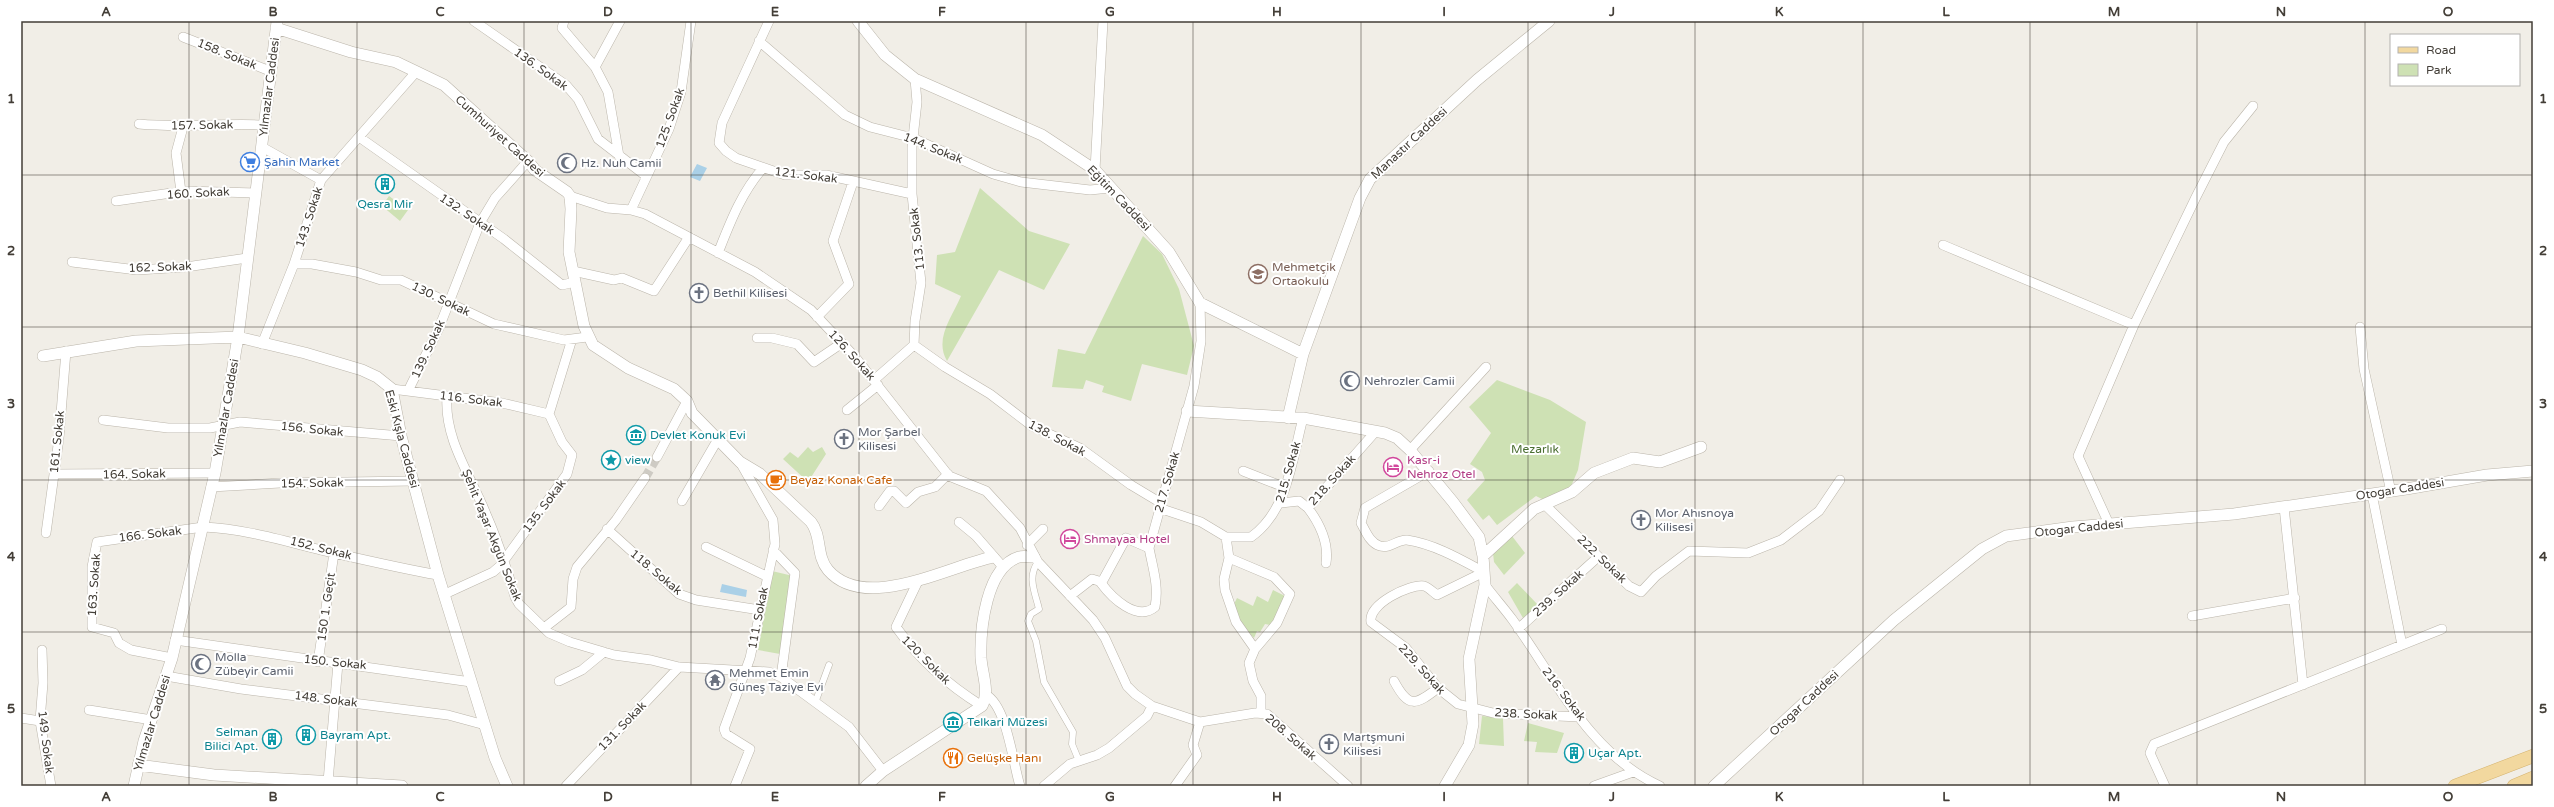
<svg xmlns="http://www.w3.org/2000/svg" width="2554" height="807" font-family="'Varela Round',sans-serif">
	<rect width="100%" height="100%" fill="#f1eee7"/>
	<path fill="#cee1b4" d="M980 188 1029 231 1070 244 1044 290 999 270 947 361C934 339 952 317 961 296L935 284 937 255 955 252Z
		M389 196 408 210 400 221 382 206Z
		M1143 236 1162 254 1179 289 1194 346 1187 375 1142 364 1131 401 1102 392 1104 386 1086 380 1083 389 1052 387 1058 349 1085 354Z
		M1497 380 1550 400 1586 422 1578 470 1569 491 1546 501 1536 496 1497 525 1489 515 1483 520 1467 500 1485 480 1482 472 1470 464 1491 433 1469 407Z
		M808 447 813 452 822 447 826 454 808 482 783 459 790 452 798 458Z
		M1512 536 1525 553 1504 575 1494 562 1493 553Z
		M772 571 793 576 780 654 758 650Z
		M1517 583 1538 605 1523 618 1508 592Z
		M1273 590 1285 596 1281 611 1270 625 1265 624 1260 632 1257 631 1254 638 1240 623 1234 604 1237 598 1253 606 1257 596 1268 602Z
		M1482 716 1503 718 1504 746 1479 744Z
		M1528 723 1564 733 1557 753 1535 752 1537 742 1524 741Z"/>
	<path fill="#aad0e7" d="M697 164 707 168 700 181 690 177Z
		M722 584 747 590 746 597 720 592Z"/>
	<g fill="none" stroke-linecap="round" stroke-linejoin="round">
		<path stroke="#cecbc4" stroke-width="9" stroke-dasharray="9 4.5" stroke-linecap="butt" d="M645 478 657 457"/>
		<g stroke="#bbb5aa" stroke-width="7">
			<path id="pedestrian" d="M1038 562C1027 577 1035 592 1039 609L1031 614 1028 621 1036 641 1044 682 1073 732 1072 744 1079 761
				M815 703 829 665"/>
		</g>
		<g stroke="#bbb5aa" stroke-width="10">
			<path id="minor" d="M474 21 566 85 578 99 598 139 646 176
				M564 21 562 28 595 67 608 92 619 156
				M769 21 722 123 719 143 726 151 736 158 785 175H826L912 194
				M183 37 270 71
				M759 41 845 115 870 127 913 138 993 174 1021 182 1090 190 1110 188
				M595 67 620 21
				M139 124C181 128 222 123 264 125
				M359 137 504 239 562 285 575 282
				M262 147 321 180
				M1095 170 1103 21
				M181 192 176 153 183 127
				M570 196 607 208 631 210 645 214 755 272 811 310 856 358 949 476 986 491 1020 528 1038 562 1093 620 1105 638 1127 686 1135 694 1152 706 1200 722 1255 713 1267 714 1348 786
				M116 201 185 191 256 193
				M631 210 669 129 681 92 691 21
				M1943 245 2134 325
				M718 253C730 223 741 193 763 168
				M72 262 137 270 186 267 247 258
				M294 264H312L356 272 381 280H401L494 324 564 340 587 337
				M573 271 614 280 622 278 654 291 689 237
				M817 317 849 284 833 241 853 182
				M2360 327 2364 369 2391 492
				M757 338H772L797 344 814 362 842 343
				M262 344 294 264 321 180 416 72
				M914 345 945 367 990 394 1032 426 1080 448 1131 485 1161 503
				M874 380 914 345 915 321 921 283 912 194V147L917 102 915 79
				M392 389 502 403 549 414
				M408 391 439 328 480 223 495 198 528 161
				M447 397C444 439 471 476 486 514 498 541 507 569 515 597L519 604 549 633 570 642 614 655 651 660 679 667 769 672 781 677 849 727 883 771
				M847 410 878 385
				M103 420 168 428H210L240 422 401 436
				M1410 450 1486 367
				M657 457 687 401
				M1243 471 1284 487
				M1429 471 1365 508 1361 523C1366 532 1370 543 1380 546 1390 549 1398 539 1407 540 1434 544 1460 559 1484 572
				M54 474 215 473
				M211 487 280 483 413 481
				M2372 494 2402 645
				M682 501 718 439
				M1281 503 1299 501 1308 508 1376 431
				M1545 505 1629 586 1641 592 1656 576 1689 551 1748 553 1781 540 1819 511 1840 480
				M879 506 890 491H894L906 503 918 492 935 487 948 474
				M2284 507 2303 685
				M1159 508 1201 522 1226 537H1251C1288 511 1292 459 1303 418
				M1308 508C1320 524 1329 543 1326 563
				M959 522 976 536 1003 567
				M2109 524 2078 456 2134 325 2196 197 2224 142 2253 106
				M607 529 679 594 696 600 760 610
				M46 533 59 438 66 351
				M1226 537 1229 558 1224 579 1225 590 1236 622 1255 649 1249 663 1253 681 1261 696V712
				M1027 545 1043 529
				M706 547 766 576
				M773 550 795 573 781 677
				M1229 558 1274 577 1290 594 1277 623 1255 649
				M1484 572 1437 595C1433 592 1428 587 1424 586 1409 584 1368 604 1371 622L1406 648 1438 688 1458 704 1493 713 1580 717
				M918 581 896 627C919 659 948 685 982 706
				M1101 583C1112 598 1137 622 1155 607 1159 586 1153 569 1149 548
				M1485 585C1494 597 1503 607 1512 619 1555 678 1589 754 1660 786
				M445 594 493 572 500 566 567 474 572 455 562 442 549 414 572 339
				M1070 596 1092 579 1102 582 1126 538 1149 548 1194 386 1201 341 1200 303
				M2192 616 2295 598
				M544 628 571 607 573 579 577 567 616 520 645 478
				M1518 629 1598 557
				M175 640 471 682
				M42 650 43 683 40 721 51 786
				M172 658 131 650 119 643 114 633 92 627V567L97 542 203 527C249 529 290 543 334 553 369 561 404 569 438 575
				M318 662 334 553
				M166 676 241 689 448 715 485 725
				M559 681 582 670 604 652
				M1394 681C1409 709 1416 705 1438 688
				M986 695C1007 706 1013 764 1020 786
				M89 710 152 720
				M21 718 40 721
				M328 782 338 663
				M566 786 679 667
				M735 786 750 749 726 734 724 729 750 658 775 544 773 520 740 462
				M1044 786 1070 764 1097 755 1109 748 1147 716 1152 706
				M1175 786 1197 755 1193 745 1200 722
				M1594 786 1633 772
				M2165 786 2150 753 2154 744 2442 629"/>
		</g>
		<g stroke="#bbb5aa" stroke-width="12">
			<path id="tertiary" d="M858 21 885 55 915 79 1042 135 1095 170 1169 252 1200 303 1303 354
				M276 28 351 52 396 62 444 85 528 161 535 170 567 192 570 196 571 209 569 252 584 326 593 345 628 368 674 389 687 401 692 413 740 462 760 474 811 522C822 536 816 556 828 570 865 613 949 566 993 557
				M43 356 136 341 238 337 305 353 362 370 377 377 392 389 401 436 438 575 495 758 507 786
				M1187 411 1303 418 1385 433 1397 438 1410 450 1453 502 1479 537 1483 556 1485 585 1469 659 1473 724 1469 745 1445 786
				M1288 418 1303 354 1360 198 1370 179 1477 80 1549 21
				M1483 556 1534 509 1572 492 1594 473 1633 458 1660 462 1701 447
				M138 765 214 775 402 786
				M134 786 144 741 172 658 215 473 238 337 277 22
				M866 786 883 771 982 706C990 691 982 674 981 658 980 629 986 567 1019 557 1023 556 1029 557 1034 557
				M1714 786 1894 620 1982 549 2006 536 2073 527 2234 514 2406 489 2487 475 2533 471"/>
		</g>
		<g stroke="#d5b471" stroke-width="14">
			<path id="primary" d="M2455 786 2533 756
				M2514 786 2533 778"/>
		</g>
		<use href="#pedestrian" stroke="#fff" stroke-width="6"/>
		<use href="#minor" stroke="#fff" stroke-width="9"/>
		<use href="#tertiary" stroke="#fff" stroke-width="11"/>
		<use href="#primary" stroke="#f2d89f" stroke-width="13"/>
	</g>
	<path fill="none" stroke="#433e37" stroke-width="1" stroke-opacity="0.55" d="M189 21V786M357 21V786M524 21V786M691 21V786M859 21V786M1026 21V786M1193 21V786M1361 21V786M1528 21V786M1695 21V786M1863 21V786M2030 21V786M2197 21V786M2365 21V786M21 175H2533M21 327H2533M21 480H2533M21 632H2533"/>
	<defs>
		<g id="supermarket-ring" transform="scale(1)"><circle r="9.5" fill="#fff" stroke="#3f7fe0" stroke-width="1.5"/><path d="M-6-5.5h2.5l.6 2H6L4.5 2H-2.5L-4.4-4H-6ZM-1.5 3.2a1.3 1.3 0 1 0 .1 0ZM3 3.2a1.3 1.3 0 1 0 .1 0Z" fill="#3f7fe0"/></g>
		<g id="mosque-ring" transform="scale(1)"><circle r="9.5" fill="#fff" stroke="#6b7280" stroke-width="1.5"/><path d="M3.5-4.9A6 6 0 1 0 3.5 4.9A5 5 0 1 1 3.5-4.9Z" fill="#6b7280"/></g>
		<g id="building-ring" transform="scale(1)"><circle r="9.5" fill="#fff" stroke="#0f9aa8" stroke-width="1.5"/><path d="M-4-6H4V6H1V3H-1V6H-4ZM-2.5-4.3h1.7v1.8h-1.7ZM.8-4.3h1.7v1.8H.8ZM-2.5-1h1.7V.8h-1.7ZM.8-1h1.7V.8H.8Z" fill="#0f9aa8"/></g>
		<g id="school-ring" transform="scale(1)"><circle r="9.5" fill="#fff" stroke="#8d6e63" stroke-width="1.5"/><path d="M0-5L7-2L0 1L-7-2ZM-4 1L0 2.5L4 1V4Q0 6-4 4Z" fill="#8d6e63"/></g>
		<g id="church-ring" transform="scale(1)"><circle r="9.5" fill="#fff" stroke="#6b7280" stroke-width="1.5"/><path d="M-1.2-6h2.4v3.5h3.3v2.4h-3.3V6h-2.4V-.1h-3.3v-2.4h3.3Z" fill="#6b7280"/></g>
		<g id="museum-ring" transform="scale(1)"><circle r="9.5" fill="#fff" stroke="#0f9aa8" stroke-width="1.5"/><path d="M0-6L6-3V-2H-6V-3ZM-5-1h2V3h-2ZM-1-1h2V3h-2ZM3-1h2V3H3ZM-6 4H6V6H-6Z" fill="#0f9aa8"/></g>
		<g id="sight-ring" transform="scale(1)"><circle r="9.5" fill="#fff" stroke="#0f9aa8" stroke-width="1.5"/><path d="M0-6L1.8-2.2L6-1.7L2.9 1.2L3.7 5.4L0 3.3L-3.7 5.4L-2.9 1.2L-6-1.7L-1.8-2.2Z" fill="#0f9aa8"/></g>
		<g id="hotel-ring" transform="scale(1)"><circle r="9.5" fill="#fff" stroke="#d1479c" stroke-width="1.5"/><path d="M-6-4.5h1.5V1H6V5H4.5V3h-9V5H-6ZM-4 0a1.8 1.8 0 1 1 3.6 0ZM.5 0V-2.5h3Q6-2.5 6 0Z" fill="#d1479c"/></g>
		<g id="cafe-ring" transform="scale(1)"><circle r="9.5" fill="#fff" stroke="#e8710a" stroke-width="1.5"/><path d="M-5.5-4.5H6V0H3Q3 3.5 0 3.5H-2.5Q-5.5 3.5-5.5 0ZM3-3.2v2h1.7v-2ZM-6 4.5H4V6H-6Z" fill="#e8710a"/></g>
		<g id="temple-ring" transform="scale(1)"><circle r="9.5" fill="#fff" stroke="#6b7280" stroke-width="1.5"/><path d="M0-6L5-2H3V0L6.5 2.5H4V6H1.5V3h-3V6H-4V2.5H-6.5L-3 0V-2H-5Z" fill="#6b7280"/></g>
		<g id="restaurant-ring" transform="scale(1)"><circle r="9.5" fill="#fff" stroke="#e8710a" stroke-width="1.5"/><path d="M-5-6h1v4h1v-4h1v4h1v-4h1v5L-1.5 .5V6h-2V.5L-5-1ZM5-6V6H3V1.5H1.5Q1.5-4 5-6Z" fill="#e8710a"/></g>
	</defs>
	<g fill-rule="evenodd">
		<use href="#supermarket-ring" x="250" y="162"/>
		<use href="#mosque-ring" x="567" y="163"/>
		<use href="#building-ring" x="385" y="184"/>
		<use href="#school-ring" x="1258" y="274"/>
		<use href="#church-ring" x="699" y="293"/>
		<use href="#mosque-ring" x="1350" y="381"/>
		<use href="#museum-ring" x="636" y="435"/>
		<use href="#church-ring" x="844" y="439"/>
		<use href="#sight-ring" x="611" y="460"/>
		<use href="#hotel-ring" x="1393" y="467"/>
		<use href="#cafe-ring" x="776" y="480"/>
		<use href="#church-ring" x="1641" y="520"/>
		<use href="#hotel-ring" x="1070" y="539"/>
		<use href="#mosque-ring" x="201" y="664"/>
		<use href="#temple-ring" x="715" y="680"/>
		<use href="#museum-ring" x="953" y="722"/>
		<use href="#building-ring" x="306" y="735"/>
		<use href="#building-ring" x="272" y="739"/>
		<use href="#church-ring" x="1329" y="744"/>
		<use href="#building-ring" x="1574" y="753"/>
		<use href="#restaurant-ring" x="953" y="758"/>
	</g>
	<g text-anchor="middle" dominant-baseline="central" stroke-width="4" stroke-linejoin="round" paint-order="stroke">
		<g font-size="12" fill="#433e37" stroke="#fff">
			<text transform="translate(227 54) rotate(22)">158. Sokak</text>
			<text transform="translate(541 69) rotate(36)">136. Sokak</text>
			<text transform="translate(269 87) rotate(-83)">Yılmazlar Caddesi</text>
			<text transform="translate(670 118) rotate(-70)">125. Sokak</text>
			<text transform="translate(202 125) rotate(-1)">157. Sokak</text>
			<text transform="translate(500 136) rotate(42)">Cumhuriyet Caddesi</text>
			<text transform="translate(1409 143) rotate(-43)">Manastır Caddesi</text>
			<text transform="translate(933 148) rotate(22)">144. Sokak</text>
			<text transform="translate(806 175) rotate(7)">121. Sokak</text>
			<text transform="translate(198 193) rotate(-3)">160. Sokak</text>
			<text transform="translate(1119 198) rotate(46)">Eğitim Caddesi</text>
			<text transform="translate(467 214) rotate(34)">132. Sokak</text>
			<text transform="translate(309 217) rotate(-72)">143. Sokak</text>
			<text transform="translate(917 239) rotate(-96)">113. Sokak</text>
			<text transform="translate(160 267) rotate(-2)">162. Sokak</text>
			<text transform="translate(441 299) rotate(26)">130. Sokak</text>
			<text transform="translate(428 349) rotate(-65)">139. Sokak</text>
			<text transform="translate(852 355) rotate(48)">126. Sokak</text>
			<text transform="translate(471 399) rotate(7)">116. Sokak</text>
			<text transform="translate(226 408) rotate(-80)">Yılmazlar Caddesi</text>
			<text transform="translate(312 429) rotate(6)">156. Sokak</text>
			<text transform="translate(1057 438) rotate(28)">138. Sokak</text>
			<text transform="translate(402 439) rotate(75)">Eski Kışla Caddesi</text>
			<text transform="translate(57 442) rotate(-84)">161. Sokak</text>
			<text transform="translate(1288 472) rotate(-74)">215. Sokak</text>
			<text transform="translate(134 474) rotate(-1)">164. Sokak</text>
			<text transform="translate(1332 480) rotate(-48)">218. Sokak</text>
			<text transform="translate(1167 482) rotate(-74)">217. Sokak</text>
			<text transform="translate(312 483) rotate(-1)">154. Sokak</text>
			<text transform="translate(2400 489) rotate(-9)">Otogar Caddesi</text>
			<text transform="translate(544 506) rotate(-53)">135. Sokak</text>
			<text transform="translate(2079 528) rotate(-6)">Otogar Caddesi</text>
			<text transform="translate(150 534) rotate(-7)">166. Sokak</text>
			<text transform="translate(492 535) rotate(68)">Şehit Yaşar Akgün Sokak</text>
			<text transform="translate(321 548) rotate(14)">152. Sokak</text>
			<text transform="translate(1602 559) rotate(44)">222. Sokak</text>
			<text transform="translate(656 572) rotate(40)">118. Sokak</text>
			<text transform="translate(94 585) rotate(-86)">163. Sokak</text>
			<text transform="translate(1558 593) rotate(-42)">239. Sokak</text>
			<text transform="translate(326 607) rotate(-82)">150 1. Geçit</text>
			<text transform="translate(758 618) rotate(-79)">111. Sokak</text>
			<text transform="translate(926 660) rotate(45)">120. Sokak</text>
			<text transform="translate(335 662) rotate(6)">150. Sokak</text>
			<text transform="translate(1422 669) rotate(48)">229. Sokak</text>
			<text transform="translate(1564 694) rotate(53)">216. Sokak</text>
			<text transform="translate(326 699) rotate(7)">148. Sokak</text>
			<text transform="translate(1804 703) rotate(-43)">Otogar Caddesi</text>
			<text transform="translate(1526 714) rotate(3)">238. Sokak</text>
			<text transform="translate(152 723) rotate(-73)">Yılmazlar Caddesi</text>
			<text transform="translate(622 726) rotate(-46)">131. Sokak</text>
			<text transform="translate(1291 737) rotate(41)">208. Sokak</text>
			<text transform="translate(46 742) rotate(83)">149. Sokak</text>
		</g>
		<g font-size="12" fill="#366cbe" stroke="#fff" text-anchor="start">
			<text x="264" y="162">Şahin Market</text>
		</g>
		<g font-size="12" fill="#5b616d" stroke="#fff" text-anchor="start">
			<text x="581" y="163">Hz. Nuh Camii</text>
			<text x="713" y="293">Bethil Kilisesi</text>
			<text x="1364" y="381">Nehrozler Camii</text>
			<text x="858" y="432">Mor Şarbel<tspan x="858" dy="14">Kilisesi</tspan></text>
			<text x="1655" y="513">Mor Ahısnoya<tspan x="1655" dy="14">Kilisesi</tspan></text>
			<text x="215" y="657">Molla<tspan x="215" dy="14">Zübeyir Camii</tspan></text>
			<text x="729" y="673">Mehmet Emin<tspan x="729" dy="14">Güneş Taziye Evi</tspan></text>
			<text x="1343" y="737">Martşmuni<tspan x="1343" dy="14">Kilisesi</tspan></text>
		</g>
		<g font-size="12" fill="#0d838f" stroke="#fff" text-anchor="start">
			<text x="385" y="204" text-anchor="middle">Qesra Mir</text>
			<text x="650" y="435">Devlet Konuk Evi</text>
			<text x="625" y="460">view</text>
			<text x="967" y="722">Telkari Müzesi</text>
			<text x="258" y="732" text-anchor="end">Selman<tspan x="258" dy="14">Bilici Apt.</tspan></text>
			<text x="320" y="735">Bayram Apt.</text>
			<text x="1588" y="753">Uçar Apt.</text>
		</g>
		<g font-size="12" fill="#785e54" stroke="#fff" text-anchor="start">
			<text x="1272" y="267">Mehmetçik<tspan x="1272" dy="14">Ortaokulu</tspan></text>
		</g>
		<g font-size="12" fill="#4a6e31" stroke="#fff">
			<text x="1535" y="449">Mezarlık</text>
		</g>
		<g font-size="12" fill="#b23c85" stroke="#fff" text-anchor="start">
			<text x="1407" y="460">Kasr-i<tspan x="1407" dy="14">Nehroz Otel</tspan></text>
			<text x="1084" y="539">Shmayaa Hotel</text>
		</g>
		<g font-size="12" fill="#c56008" stroke="#fff" text-anchor="start">
			<text x="790" y="480">Beyaz Konak Cafe</text>
			<text x="967" y="758">Gelüşke Hanı</text>
		</g>
	</g>
	<rect width="2554" height="807" fill="none" stroke="#ffffff" stroke-width="44"/>
	<rect x="2390" y="34" width="130" height="52" fill="#ffffff" stroke="#b4b2af"/>
	<rect x="2398" y="47" width="20" height="6" fill="#f2d89f" stroke="#b4b2af"/>
	<text x="2426" y="54" font-size="12" fill="#433e37">Road</text>
	<rect x="2398" y="64" width="20" height="12" fill="#cee1b4" stroke="#b4b2af"/>
	<text x="2426" y="74" font-size="12" fill="#433e37">Park</text>
	<rect x="22" y="22" width="2510" height="763" fill="none" stroke="#433e37" stroke-width="1.5"/>
	<g font-size="13" text-anchor="middle" font-weight="bold" fill="#433e37">
		<text x="106" y="16">A</text>
		<text x="273" y="16">B</text>
		<text x="440" y="16">C</text>
		<text x="608" y="16">D</text>
		<text x="775" y="16">E</text>
		<text x="942" y="16">F</text>
		<text x="1110" y="16">G</text>
		<text x="1277" y="16">H</text>
		<text x="1444" y="16">I</text>
		<text x="1612" y="16">J</text>
		<text x="1779" y="16">K</text>
		<text x="1946" y="16">L</text>
		<text x="2114" y="16">M</text>
		<text x="2281" y="16">N</text>
		<text x="2448" y="16">O</text>
		<text x="11" y="103">1</text>
		<text x="2543" y="103">1</text>
		<text x="11" y="255">2</text>
		<text x="2543" y="255">2</text>
		<text x="11" y="408">3</text>
		<text x="2543" y="408">3</text>
		<text x="11" y="561">4</text>
		<text x="2543" y="561">4</text>
		<text x="11" y="713">5</text>
		<text x="2543" y="713">5</text>
		<text x="106" y="801">A</text>
		<text x="273" y="801">B</text>
		<text x="440" y="801">C</text>
		<text x="608" y="801">D</text>
		<text x="775" y="801">E</text>
		<text x="942" y="801">F</text>
		<text x="1110" y="801">G</text>
		<text x="1277" y="801">H</text>
		<text x="1444" y="801">I</text>
		<text x="1612" y="801">J</text>
		<text x="1779" y="801">K</text>
		<text x="1946" y="801">L</text>
		<text x="2114" y="801">M</text>
		<text x="2281" y="801">N</text>
		<text x="2448" y="801">O</text>
	</g>
</svg>
